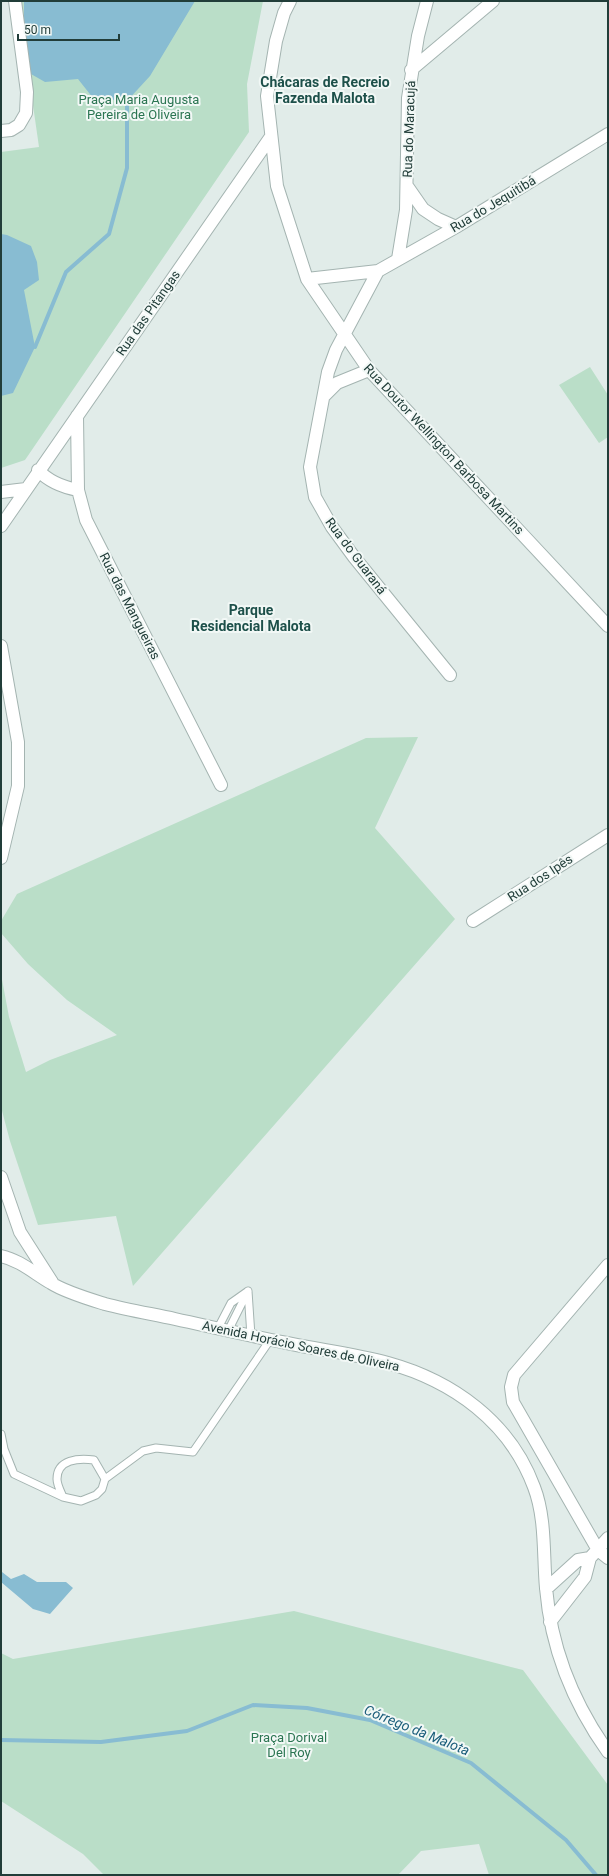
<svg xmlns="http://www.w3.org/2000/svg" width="609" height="1876" font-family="Roboto,sans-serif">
	<rect width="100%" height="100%" fill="#e1ece9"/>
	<path fill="#badec8" d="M18 1H263L247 84 249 132 25 460 1 468V152L39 147Z
		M590 367 608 395V437L599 443 559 385Z
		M418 737 375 828 455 919 133 1286 116 1216 38 1225 10 1141 1 1107V974L9 1017 26 1072 50 1060 117 1035 67 1000 28 964 1 933V921L17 894 366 738Z
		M294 1611 523 1670 608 1785V1875H489L479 1844 421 1851 398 1875H104L83 1854 1 1801V1653L13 1659Z"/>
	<path fill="#88bcd2" d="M24 1H195L150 76 127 101 93 98 78 79 45 82 31 74 24 28Z
		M1 234 7 235 31 246 37 262 39 280 24 290 35 347 13 393 1 396Z
		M2 1572 11 1579 24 1574 37 1582H66L73 1588 50 1614 33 1609 1 1582Z"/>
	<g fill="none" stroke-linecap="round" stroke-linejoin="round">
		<path stroke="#88bcd2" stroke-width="4" d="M35 347 66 272 109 234 127 168V101
			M1 1740 101 1742 187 1731 253 1705 307 1708 370 1720 471 1763 566 1840 596 1875"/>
		<g stroke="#a4b4b1" stroke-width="9">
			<path id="service" d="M248 1291 251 1336
				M218 1328 231 1303 248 1291
				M228 1331 247 1293
				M1 1434 4 1449 14 1474 63 1497 81 1501 96 1495 102 1489 105 1479 143 1451 156 1448 193 1452 270 1340
				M63 1497C61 1492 57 1485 57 1479 57 1459 79 1458 94 1460L105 1479"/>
		</g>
		<g stroke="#a4b4b1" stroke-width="14">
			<path id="minor" d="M290 1 284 13 276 41 267 96 277 186 307 279 369 370 608 626
				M411 70 493 1
				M1 131 11 130 19 125 26 113 27 92 15 1
				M407 186 423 209 438 219 456 227
				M398 259 406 210 408 98 418 36 427 1
				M378 271 336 350 328 372 310 467 315 497 332 527 354 557 450 675
				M307 279 378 271 456 227 608 134
				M325 395 337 383 369 370
				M77 416 78 490 86 520 221 785
				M38 470C49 482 62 487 78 490
				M1 492 26 489
				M1 526 270 138
				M1 646 18 742V786L1 858
				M473 921 608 835
				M1 1177 20 1232 52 1282
				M1 1256C20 1260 35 1274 51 1283 65 1292 89 1299 105 1304 128 1310 152 1314 175 1319 212 1327 250 1336 287 1343 320 1350 355 1354 388 1363 453 1381 510 1422 534 1487 546 1518 543 1555 546 1588 551 1647 573 1703 608 1752
				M608 1265 514 1375 511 1387 513 1402 598 1550 608 1558
				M546 1589 578 1560 590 1558 608 1538
				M550 1622 585 1577 590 1558"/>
		</g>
		<use href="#service" stroke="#fff" stroke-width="7"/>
		<use href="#minor" stroke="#fff" stroke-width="12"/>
	</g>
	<g text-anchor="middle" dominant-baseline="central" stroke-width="4" stroke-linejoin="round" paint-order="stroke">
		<g font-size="13" fill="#2b7552" stroke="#f2f8f6">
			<text x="139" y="99">Praça Maria Augusta<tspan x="139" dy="15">Pereira de Oliveira</tspan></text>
			<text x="289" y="1737">Praça Dorival<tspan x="289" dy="15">Del Roy</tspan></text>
		</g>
		<g font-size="13" fill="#213d39" stroke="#f2f8f6">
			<text transform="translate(409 129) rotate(-88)">Rua do Maracujá</text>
			<text transform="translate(493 204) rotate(-31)">Rua do Jequitibá</text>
			<text transform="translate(148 313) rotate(-55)">Rua das Pitangas</text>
			<text transform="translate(444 449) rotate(47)">Rua Doutor Wellington Barbosa Martins</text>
			<text transform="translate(356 556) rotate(53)">Rua do Guaraná</text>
			<text transform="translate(130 606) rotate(63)">Rua das Mangueiras</text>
			<text transform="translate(540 878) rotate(-33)">Rua dos Ipês</text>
			<text transform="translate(301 1346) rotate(12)">Avenida Horácio Soares de Oliveira</text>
		</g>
		<g font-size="14" font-weight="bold" fill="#1d504a" stroke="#f2f8f6">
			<text x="325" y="82">Chácaras de Recreio<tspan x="325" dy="16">Fazenda Malota</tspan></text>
			<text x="251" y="610">Parque<tspan x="251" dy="16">Residencial Malota</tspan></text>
		</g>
		<g font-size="14" font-style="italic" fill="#1a5d7a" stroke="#f2f8f6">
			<text transform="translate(417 1730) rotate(22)">Córrego da Malota</text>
		</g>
	</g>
	<rect width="609" height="1876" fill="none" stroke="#213d39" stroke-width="4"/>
	<path d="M18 34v6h101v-6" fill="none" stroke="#213d39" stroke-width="2"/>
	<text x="24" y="34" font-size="12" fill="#213d39" stroke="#f2f8f6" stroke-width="3" paint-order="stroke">50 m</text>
</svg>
